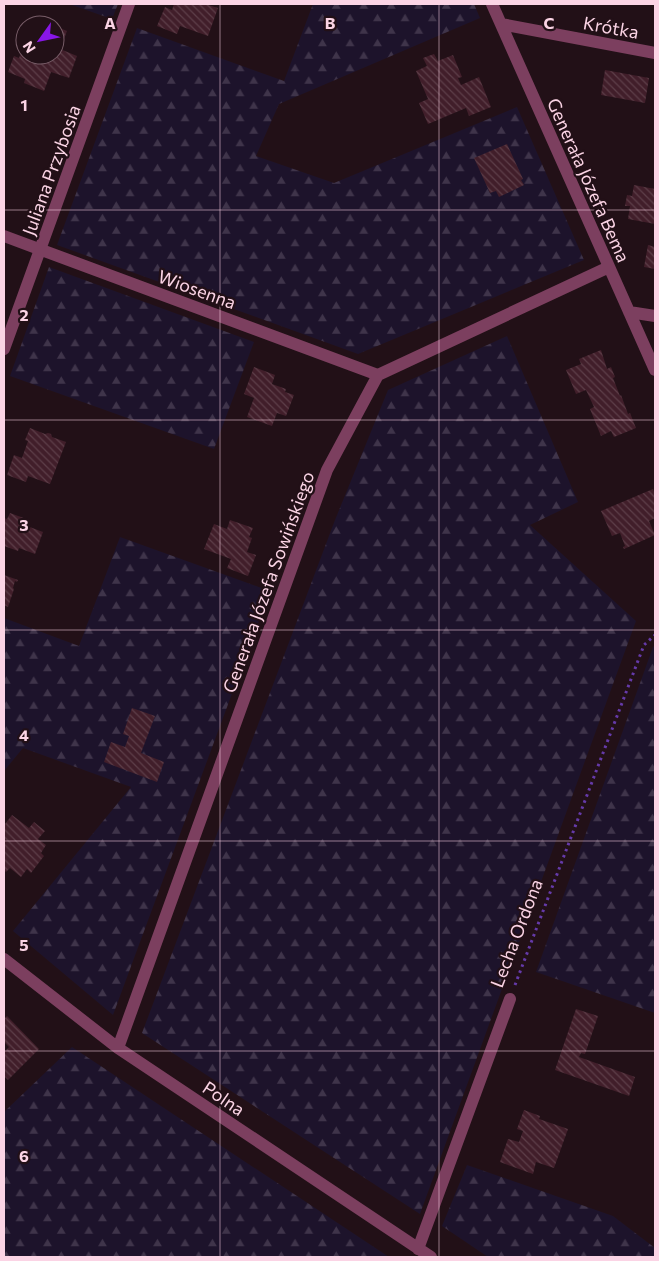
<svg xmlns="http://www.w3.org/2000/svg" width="659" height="1261" font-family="Commissioner,sans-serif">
	<defs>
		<pattern id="forest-firs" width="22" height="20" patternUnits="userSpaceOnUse" patternTransform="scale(1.25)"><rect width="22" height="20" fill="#1d132b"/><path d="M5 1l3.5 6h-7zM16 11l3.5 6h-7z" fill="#3f344a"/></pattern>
		<pattern id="building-back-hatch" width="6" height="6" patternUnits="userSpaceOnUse" patternTransform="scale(1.25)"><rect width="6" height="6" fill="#411e2a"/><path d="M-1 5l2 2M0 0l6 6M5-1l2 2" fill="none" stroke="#5d3e49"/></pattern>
	</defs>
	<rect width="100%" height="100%" fill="#221017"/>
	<path fill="url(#forest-firs)" d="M69 4H118L112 19Z
		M313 4H474L480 18 279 104 256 156 334 183 517 107 584 260 358 354 57 245 137 28 284 81Z
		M49 267 254 342 214 449 10 376Z
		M507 336 578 502 530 525 636 621 420 1214 142 1033 335 520 388 390Z
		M120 537 270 591 113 1015 13 931 131 787 23 748 4 771V618L79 646Z
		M655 646V1013L536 972 653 647Z
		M72 1047 389 1257H4V1112Z
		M467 1165 613 1216 655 1248V1257H488L442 1226Z"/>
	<path fill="url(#building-back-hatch)" d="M174 4H205L218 8 208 36 180 26 177 34 157 26 165 7 172 10Z
		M55 26 67 31 60 49 77 56 69 78 51 72 44 91 24 83 25 79 8 72 14 56 19 58 25 43V55H55Z
		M434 54 438 61 453 55 462 77 458 78 461 85 479 77 491 107 469 116 466 108 428 124 419 103 428 99 416 71 427 66 423 58Z
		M605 70 649 78 645 103 601 95Z
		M507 144 523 179 521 180 524 185 499 197 496 191 490 193 474 158Z
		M634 185 655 189V224L628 219 630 206H625L627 195 632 196Z
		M648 245 655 247V269L644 267Z
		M601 350 607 369 611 367 615 377 613 378 620 396 621 395 628 414 630 413 636 428 614 437 611 431 601 436 590 409 594 407 586 390 576 394 566 370 581 364 579 359Z
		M254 367 275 375 272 384 286 389 285 392 294 395 286 416 277 413 272 426 247 417 254 398 244 394Z
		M30 428 45 434 48 433 51 434 52 437 66 442 50 484 28 476 26 482 7 475 14 455 22 458 28 441 25 440Z
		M653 489 655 495V518L649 521 655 535 624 549 623 547 625 546 620 533 612 536 601 511Z
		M10 513 29 520 27 526 43 532 35 554 19 548 18 551 4 546V518L7 519Z
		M230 520 253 528 249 537 252 538 247 552 256 555 248 576 227 568 231 559 204 549 214 524 227 529Z
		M4 575 18 580 17 582 15 581 13 588 14 589 8 607 4 605Z
		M132 708 155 716 141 753 164 762 157 782 104 762 111 742 125 747 129 736 123 734Z
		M12 815 29 828 34 822 45 831 38 839 46 845 41 853 44 856 31 873 27 869 21 877 10 868 6 872 4 870V823L5 824Z
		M576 1009 598 1016 585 1054 581 1053 579 1057 635 1077 629 1096 555 1070Z
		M7 1016 39 1049 8 1080 4 1076V1052L9 1047 4 1042V1019Z
		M524 1110 540 1116 539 1119 568 1129 554 1168 536 1162 533 1174 500 1162 508 1139 519 1142 523 1131 517 1129Z"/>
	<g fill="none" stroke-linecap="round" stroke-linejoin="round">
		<path stroke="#653aa9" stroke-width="3" stroke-dasharray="2.5 4" stroke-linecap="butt" d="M515 985 644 645 655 635"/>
		<path stroke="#7c3f5f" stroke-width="12" d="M492 4 655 370
			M501 24 655 53
			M4 236 378 375
			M629 312 655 316
			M4 349 129 4
			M4 959 118 1048 431 1257
			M118 1048 327 470 378 375 609 267
			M418 1249 510 999"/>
	</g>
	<path fill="none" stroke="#fbd4e5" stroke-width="1" stroke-opacity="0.55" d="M220 4V1257M439 4V1257M4 210H655M4 420H655M4 630H655M4 841H655M4 1051H655"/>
	<g text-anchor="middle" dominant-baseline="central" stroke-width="4.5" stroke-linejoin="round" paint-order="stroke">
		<g font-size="18" fill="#fbd4e5" stroke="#221017">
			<text transform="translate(611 27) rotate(10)">Krótka</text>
			<text transform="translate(51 170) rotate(-70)">Juliana Przybosia</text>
			<text transform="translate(589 180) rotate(66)">Generała Józefa Bema</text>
			<text transform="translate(197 289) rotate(20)">Wiosenna</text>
			<text transform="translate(268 582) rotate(-70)">Generała Józefa Sowińskiego</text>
			<text transform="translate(516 933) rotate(-69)">Lecha Ordona</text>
			<text transform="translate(224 1098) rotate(34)">Polna</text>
		</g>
	</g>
	<g font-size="16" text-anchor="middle" font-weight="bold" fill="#fbd4e5" stroke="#221017" stroke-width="4.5" stroke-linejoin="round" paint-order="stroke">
		<text x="110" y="29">A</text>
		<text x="330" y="29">B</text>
		<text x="549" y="29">C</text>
		<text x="24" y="111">1</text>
		<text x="24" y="321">2</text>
		<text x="24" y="531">3</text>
		<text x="24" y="741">4</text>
		<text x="24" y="951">5</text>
		<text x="24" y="1162">6</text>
	</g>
	<rect width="659" height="1261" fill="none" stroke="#fbd4e5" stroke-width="10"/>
	<g transform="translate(40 40) rotate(237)"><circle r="24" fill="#221017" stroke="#795e69"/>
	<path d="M0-4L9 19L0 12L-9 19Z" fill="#8816e6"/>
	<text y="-8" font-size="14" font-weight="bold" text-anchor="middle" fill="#fbd4e5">N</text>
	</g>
</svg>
